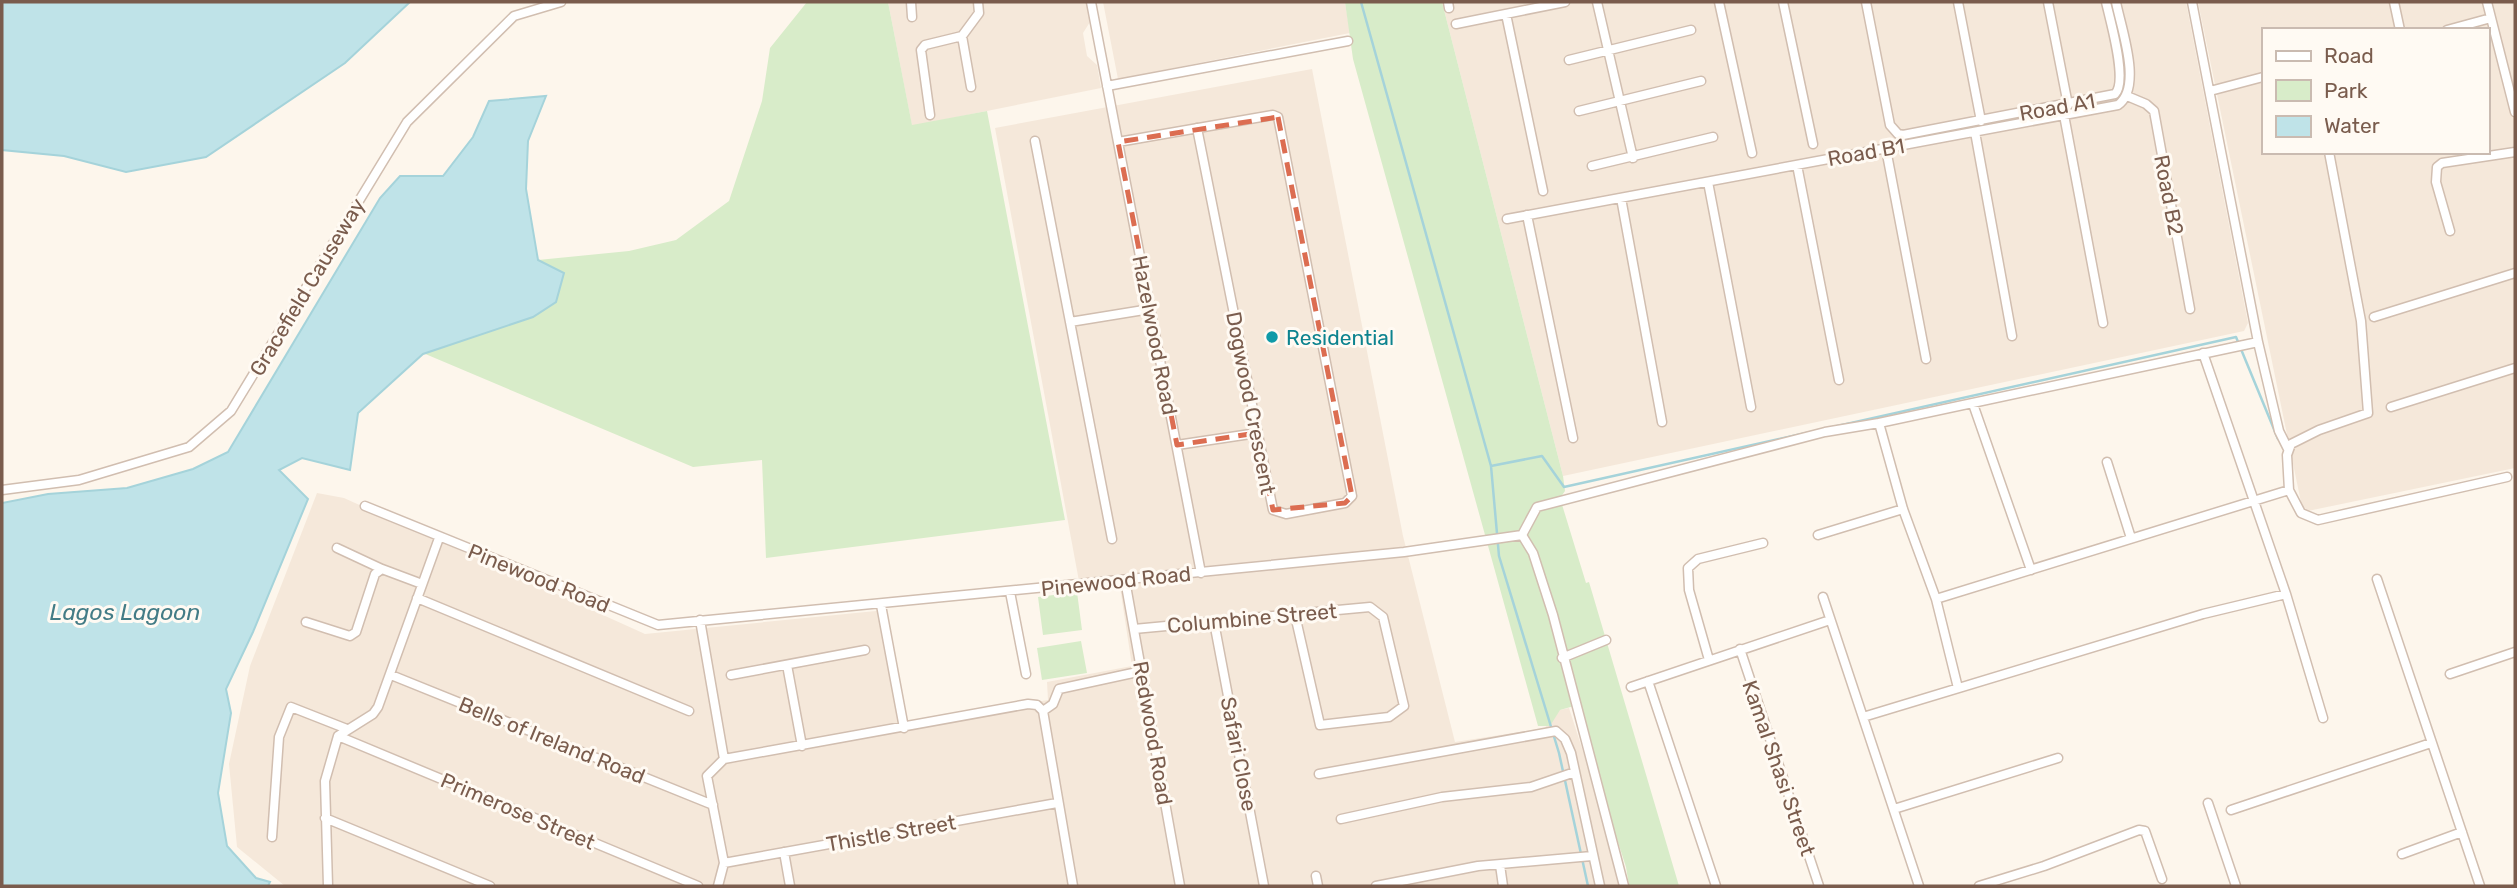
<svg xmlns="http://www.w3.org/2000/svg" width="2517" height="888" font-family="Rubik,sans-serif">
	<rect width="100%" height="100%" fill="#fdf6ec"/>
	<path fill="#f5e8da" fill-rule="evenodd" d="M888 2H1086L1090 22 1083 33 1087 56 1097 65 1101 88 912 126Z
		M1103 2H1345L1350 33 1118 79Z
		M1442 2H2186L2248 323 2244 331 1563 476Z
		M2198 2H2515V468L2303 512ZM2263 30H2487V152H2263Z
		M1312 69 1403 536 1455 742 1545 728 1555 711 1569 708 1621 869 1624 886H285L237 847 229 764 250 666 317 493 344 498 645 634 886 610 906 722 1048 700 1047 682 1132 666 1120 587 1081 592 995 128Z"/>
	<path fill="#d8ecc9" d="M807 2H888L912 125 987 111 1065 520 766 558 762 460 693 467 423 353 533 317 538 260 629 251 676 240 729 201 762 101 770 48Z
		M1345 2H1442L1563 476 1565 491 1560 498 1586 583 1589 582 1679 886H1629L1626 867 1574 706 1560 710 1550 726H1538L1353 59Z
		M1077 592 1082 630 1043 635 1038 597Z
		M1081 641 1087 673 1042 680 1037 648Z"/>
	<path fill="#bfe3e8" stroke="#a5d3da" stroke-width="2" d="M2 2H410L345 63 206 157 126 172 64 156 2 150Z
		M546 96 528 141 526 189 538 260 564 273 556 302 533 317 423 354 358 413 350 470 302 458 279 470 308 499 253 632 226 689 231 713 218 793 227 846 256 878 270 882 268 886H2V503L48 494 127 488 193 469 228 452 380 198 400 176H443L473 137 489 101Z"/>
	<g fill="none" stroke-linecap="round" stroke-linejoin="round">
		<path stroke="#a5d3da" stroke-width="2.5" d="M1361 2 1491 466 1542 456 1564 487 2236 337 2278 439
			M1491 466 1499 556 1559 753 1588 886"/>
		<g stroke="#d1beb0" stroke-width="11">
			<path id="minor" d="M911 2 912 17
				M1091 2 1201 573
				M1448 2 1449 8
				M1597 2 1633 158
				M1719 2 1752 153
				M1783 2 1813 144
				M1866 2 1890 125 1898 134 1903 135 2115 94C2128 81 2110 20 2106 2
				M1958 2 1981 121
				M2048 2 2068 105
				M2192 2 2258 342 2279 431 2288 449
				M2394 2 2400 30
				M2487 2 2515 112
				M1506 14 1543 191
				M1456 24 1565 2
				M2447 30 2491 18
				M962 36 971 87
				M1569 60 1691 30
				M1107 86 1348 41
				M2210 91 2263 77
				M2127 96 2146 104 2154 111 2190 309
				M1579 111 1701 81
				M930 115 921 50 925 45 962 36 979 13 978 2
				M2064 115 2103 323
				M1975 132 2012 336
				M1035 141 1112 539
				M1118 142 1273 115 1278 117 1352 496 1345 503 1286 514 1273 510 1197 128
				M1886 149 1926 359
				M1797 165 1839 380
				M1592 166 1713 137
				M1708 182 1751 407
				M1621 198 1662 422
				M1527 215 1573 438
				M1507 219 2118 105C2143 87 2121 28 2116 2
				M2450 231 2436 182 2437 167 2442 163 2515 152
				M2374 317 2515 273
				M1070 322 1150 309
				M2203 353 2286 594 2323 718
				M1973 404 2031 570
				M2391 407 2515 368
				M1879 423 2258 342
				M1177 445 1257 433
				M2107 462 2131 538
				M2 490 79 480 189 447 231 411 407 122 514 16 561 2
				M2289 490 2301 513 2318 520 2507 477
				M365 506 658 625 1404 552 1522 535 1533 553 1553 615 1624 886
				M1522 535 1537 507 1825 432 1879 423 1903 509 1936 599
				M1818 535 1903 509
				M337 548 382 569
				M2377 579 2480 886
				M1125 580 1180 886
				M1010 592 1026 674
				M1823 597 1919 886
				M417 598 689 711
				M881 605 904 728
				M700 620 724 759 707 776 724 863 718 886
				M306 622 350 636 356 632 375 574 382 569 422 584
				M1214 622 1264 886
				M1134 629 1370 607 1383 617 1404 706 1389 717 1320 725 1295 615
				M1740 649 1819 886
				M1562 658 1606 640
				M1709 660 1689 590 1688 568 1698 559 1763 543
				M787 665 802 746
				M2450 674 2515 652
				M391 675 713 805
				M731 675 865 650
				M1648 681 1716 886
				M1631 687 1830 620
				M1958 688 1936 599 2289 490 2287 455 2291 444 2319 430 2368 413 2361 321 2329 152
				M1043 711 1053 704 1059 689 1142 671
				M1863 717 2203 614 2286 594
				M338 736 698 886
				M724 759 1028 704 1037 705 1043 711 1073 886
				M1319 774 1556 731 1565 739 1571 753 1600 886
				M2208 803 2236 886
				M1894 809 2058 758
				M2231 810 2431 743
				M325 818 490 886
				M1341 819 1442 797 1531 787 1575 772
				M272 837 279 737 291 707 347 729
				M784 852 790 886
				M2402 854 2462 832
				M724 863 1057 803
				M1500 865 1503 886
				M1316 876 1318 886
				M328 886 325 781 338 736 373 714 378 707 439 538
				M1376 886 1478 866 1592 856
				M1979 886 2044 866 2139 830 2145 831 2162 879"/>
		</g>
		<use href="#minor" stroke="#fff" stroke-width="8"/>
	</g>
	<path fill="none" stroke="#dc6d51" stroke-width="5" stroke-dasharray="14 9" stroke-linejoin="round" d="M1278 117 1352 496 1345 503 1273 510 1257 433 1177 445 1118 142Z"/>
	<circle fill="#0f9aa8" stroke="#fffaf3" stroke-width="2.5" cx="1272" cy="337" r="7"/>
	<g text-anchor="middle" dominant-baseline="central" stroke-width="6" stroke-linejoin="round" paint-order="stroke">
		<g font-size="21" fill="#7a5c4d" stroke="#fffaf3">
			<text transform="translate(2057 107) rotate(-10)">Road A1</text>
			<text transform="translate(1866 152) rotate(-10)">Road B1</text>
			<text transform="translate(2169 195) rotate(79)">Road B2</text>
			<text transform="translate(307 287) rotate(-59)">Gracefield Causeway</text>
			<text transform="translate(1155 335) rotate(79)">Hazelwood Road</text>
			<text transform="translate(1251 403) rotate(79)">Dogwood Crescent</text>
			<text transform="translate(539 578) rotate(22)">Pinewood Road</text>
			<text transform="translate(1116 581) rotate(-6)">Pinewood Road</text>
			<text transform="translate(1252 618) rotate(-5)">Columbine Street</text>
			<text transform="translate(1153 733) rotate(80)">Redwood Road</text>
			<text transform="translate(552 740) rotate(22)">Bells of Ireland Road</text>
			<text transform="translate(1239 754) rotate(79)">Safari Close</text>
			<text transform="translate(1779 768) rotate(71)">Kamal Shasi Street</text>
			<text transform="translate(518 811) rotate(23)">Primerose Street</text>
			<text transform="translate(891 833) rotate(-10)">Thistle Street</text>
		</g>
		<g font-size="21" fill="#0d838f" stroke="#fffaf3" text-anchor="start">
			<text x="1286" y="337">Residential</text>
		</g>
		<g font-size="23" font-style="italic" fill="#437c86" stroke="#fffaf3">
			<text x="125" y="612">Lagos Lagoon</text>
		</g>
	</g>
	<rect width="2517" height="888" fill="none" stroke="#7a5c4d" stroke-width="7"/>
	<rect x="2262" y="28" width="228" height="126" fill="#fffaf3" stroke="#cabbb1" stroke-width="2"/>
	<rect x="2276" y="51" width="35" height="10" fill="#ffffff" stroke="#cabbb1" stroke-width="2"/>
	<text x="2324" y="63" font-size="21" fill="#7a5c4d">Road</text>
	<rect x="2276" y="80" width="35" height="21" fill="#d8ecc9" stroke="#cabbb1" stroke-width="2"/>
	<text x="2324" y="98" font-size="21" fill="#7a5c4d">Park</text>
	<rect x="2276" y="116" width="35" height="21" fill="#bfe3e8" stroke="#cabbb1" stroke-width="2"/>
	<text x="2324" y="133" font-size="21" fill="#7a5c4d">Water</text>
</svg>
